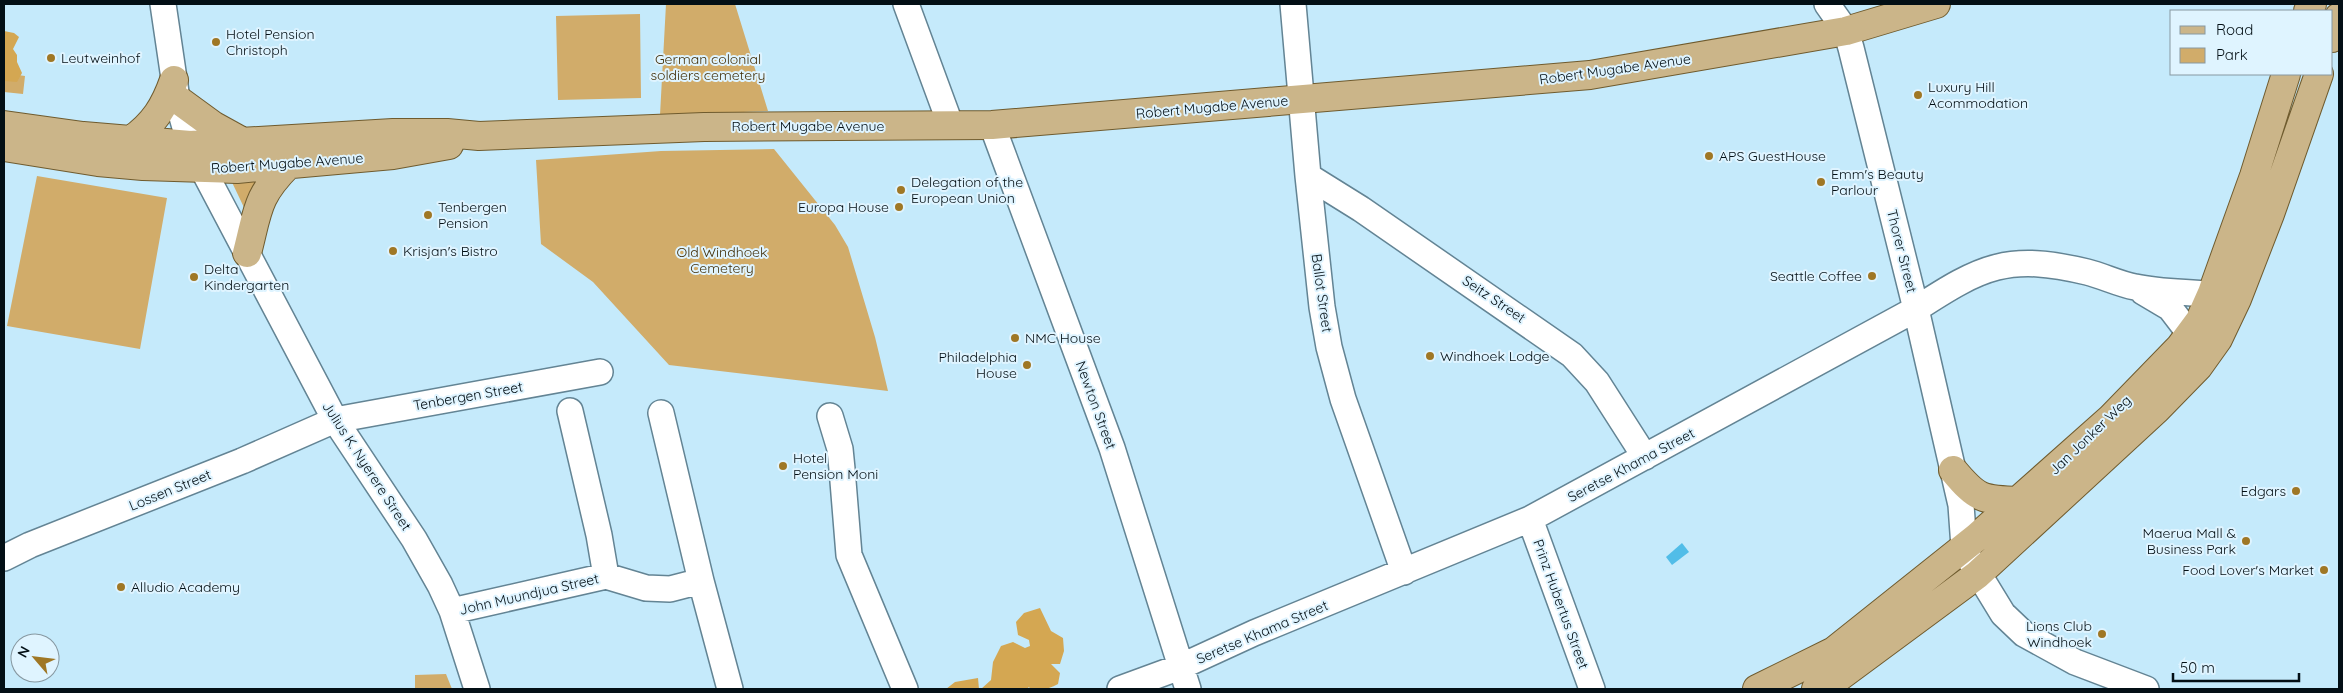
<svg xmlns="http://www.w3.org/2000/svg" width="2343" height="693" font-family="Quicksand,sans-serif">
	<rect width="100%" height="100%" fill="#c5eafb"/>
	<path fill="#d1ac6a" d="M666 4H735L768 111 660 115Z
		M640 14 641 98 558 100 556 16Z
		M4 73 25 76 23 94 4 92Z
		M774 149 835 225 848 247 875 337 888 391 669 365 593 282 541 244 536 160 661 151Z
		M265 174 249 218 229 176Z
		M37 176 167 198 140 349 7 326Z
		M446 674 452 689H415V675Z"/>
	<path fill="#d4a752" d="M4 31 14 33 19 37 13 49 17 55V62L22 73 17 82 4 81Z
		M1040 608 1051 631 1063 638 1064 651 1060 664H1051L1060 673 1058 684C1049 689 1038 692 1028 687L1029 689H981L991 680 993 662 1001 646 1013 642 1025 648 1030 646 1029 640 1018 635 1016 622 1024 613Z
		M978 678 979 689H946L955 682Z"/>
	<path fill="#51bde8" d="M1682 543 1689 552 1672 565 1666 557Z"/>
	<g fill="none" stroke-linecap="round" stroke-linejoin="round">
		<g stroke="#638494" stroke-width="28">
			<path id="minor" d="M163 4 177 99 190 145 335 420 414 539 440 585 452 611 477 689
				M906 4 951 126
				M1293 4 1308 176 1322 307 1329 347 1343 399 1404 572
				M1827 4 1846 31 1851 48 1916 309 1961 505 1964 547 1970 560 2003 614 2024 634 2075 662 2146 689
				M992 125 1112 448 1188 689
				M1308 176 1361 209 1572 355 1597 382 1645 457
				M2143 292 2170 308 2183 325 2212 326
				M570 411 599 535 606 576
				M830 416 840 449 842 469 849 555 905 689
				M1530 519 1592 689
				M4 558 30 545 242 461 335 420 600 372
				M701 581 730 689
				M452 611 606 576 646 588 670 589 701 581 661 413
				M1120 689 1180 667 1254 633 1530 519 1916 309C1982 266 2008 253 2087 272 2103 276 2119 284 2135 287 2166 294 2199 291 2230 297"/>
		</g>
		<g stroke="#6f5b2e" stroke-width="30">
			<path id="major" d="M2308 11 2312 4
				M2332 38 2339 17
				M177 99 214 126 243 142
				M4 125 83 136 190 145 393 133H447L479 136 704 127 992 125 1590 75 1846 31 1936 4
				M131 140C154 124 165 106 174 80
				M4 147 98 162 143 166 237 169 393 155 449 145
				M247 253C258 211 256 197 288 165
				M1953 470C1977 499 1982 500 2019 501
				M1757 689 1834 651 1977 537 2111 418 2180 347 2200 320 2212 293 2254 176 2286 74
				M1816 689 1839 677 1977 575 2156 410 2198 367 2218 339 2237 299 2270 214 2319 74"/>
		</g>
		<use href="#minor" stroke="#fff" stroke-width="25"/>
		<use href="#major" stroke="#cbb589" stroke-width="28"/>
	</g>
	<g fill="#9f7725" stroke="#dff4ff" stroke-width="2">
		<circle cx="216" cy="42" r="5"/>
		<circle cx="51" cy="58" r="5"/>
		<circle cx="1918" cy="95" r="5"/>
		<circle cx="1709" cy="156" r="5"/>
		<circle cx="1821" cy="182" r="5"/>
		<circle cx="901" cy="190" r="5"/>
		<circle cx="899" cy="207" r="5"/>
		<circle cx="428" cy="215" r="5"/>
		<circle cx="393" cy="251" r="5"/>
		<circle cx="1872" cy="276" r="5"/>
		<circle cx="194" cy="277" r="5"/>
		<circle cx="1015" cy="338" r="5"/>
		<circle cx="1430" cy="356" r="5"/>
		<circle cx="1027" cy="365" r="5"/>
		<circle cx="783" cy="466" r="5"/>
		<circle cx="2296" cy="491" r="5"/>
		<circle cx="2246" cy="541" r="5"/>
		<circle cx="2324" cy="570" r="5"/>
		<circle cx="121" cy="587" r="5"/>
		<circle cx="2102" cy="634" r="5"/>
	</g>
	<g text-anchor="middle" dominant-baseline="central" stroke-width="4" stroke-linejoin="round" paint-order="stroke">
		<g font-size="14" fill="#030f15" stroke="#dff4ff" text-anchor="start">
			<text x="226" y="34">Hotel Pension<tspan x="226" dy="16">Christoph</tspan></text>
			<text x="61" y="58">Leutweinhof</text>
			<text x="1928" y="87">Luxury Hill<tspan x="1928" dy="16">Acommodation</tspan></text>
			<text x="1719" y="156">APS GuestHouse</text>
			<text x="1831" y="174">Emm's Beauty<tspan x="1831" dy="16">Parlour</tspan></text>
			<text x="911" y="182">Delegation of the<tspan x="911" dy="16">European Union</tspan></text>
			<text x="438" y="207">Tenbergen<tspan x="438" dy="16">Pension</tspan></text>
			<text x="889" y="207" text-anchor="end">Europa House</text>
			<text x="403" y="251">Krisjan's Bistro</text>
			<text x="204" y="269">Delta<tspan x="204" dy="16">Kindergarten</tspan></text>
			<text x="1862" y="276" text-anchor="end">Seattle Coffee</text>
			<text x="1025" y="338">NMC House</text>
			<text x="1440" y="356">Windhoek Lodge</text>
			<text x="1017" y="357" text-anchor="end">Philadelphia<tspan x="1017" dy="16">House</tspan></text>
			<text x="793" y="458">Hotel<tspan x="793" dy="16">Pension Moni</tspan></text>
			<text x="2286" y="491" text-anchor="end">Edgars</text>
			<text x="2236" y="533" text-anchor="end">Maerua Mall &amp;<tspan x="2236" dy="16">Business Park</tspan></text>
			<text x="2314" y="570" text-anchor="end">Food Lover's Market</text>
			<text x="131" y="587">Alludio Academy</text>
			<text x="2092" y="626" text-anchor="end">Lions Club<tspan x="2092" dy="16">Windhoek</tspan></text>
		</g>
		<g font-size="14" fill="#422f09" stroke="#dff4ff">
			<text x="708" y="59">German colonial<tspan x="708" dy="16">soldiers cemetery</tspan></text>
			<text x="722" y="252">Old Windhoek<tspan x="722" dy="16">Cemetery</tspan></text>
		</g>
		<g font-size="14" fill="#030f15" stroke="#dff4ff">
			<text transform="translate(1615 69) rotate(-8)">Robert Mugabe Avenue</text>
			<text transform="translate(1212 107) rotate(-5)">Robert Mugabe Avenue</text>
			<text x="808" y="126">Robert Mugabe Avenue</text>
			<text transform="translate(287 163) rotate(-4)">Robert Mugabe Avenue</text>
			<text transform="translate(1902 251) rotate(76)">Thorer Street</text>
			<text transform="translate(1322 293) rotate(82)">Ballot Street</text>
			<text transform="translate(1494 299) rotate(34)">Seitz Street</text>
			<text transform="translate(468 396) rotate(-10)">Tenbergen Street</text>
			<text transform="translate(1096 405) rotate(70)">Newton Street</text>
			<text transform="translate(2090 435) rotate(-44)">Jan Jonker Weg</text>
			<text transform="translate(1631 465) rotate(-28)">Seretse Khama Street</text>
			<text transform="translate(367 466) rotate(57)">Julius K. Nyerere Street</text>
			<text transform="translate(170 490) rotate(-22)">Lossen Street</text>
			<text transform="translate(529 594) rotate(-13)">John Muundjua Street</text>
			<text transform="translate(1561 604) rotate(70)">Prinz Hubertus Street</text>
			<text transform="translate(1262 632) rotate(-23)">Seretse Khama Street</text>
		</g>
	</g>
	<rect width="2343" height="693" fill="none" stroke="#030f15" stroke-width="10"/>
	<rect x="2170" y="10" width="162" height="65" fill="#dff4ff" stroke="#8798a1"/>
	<rect x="2180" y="26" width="25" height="8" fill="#cbb589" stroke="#8798a1"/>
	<text x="2216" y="35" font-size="15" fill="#030f15">Road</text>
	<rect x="2180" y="48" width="25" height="15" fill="#d1ac6a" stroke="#8798a1"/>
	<text x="2216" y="60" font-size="15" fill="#030f15">Park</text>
	<g transform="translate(35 658) rotate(298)"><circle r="24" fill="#dff4ff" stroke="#8798a1"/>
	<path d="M0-4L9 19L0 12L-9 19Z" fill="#9f7725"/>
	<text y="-8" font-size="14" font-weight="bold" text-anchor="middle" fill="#030f15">N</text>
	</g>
	<path d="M2173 673v8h126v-8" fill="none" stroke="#030f15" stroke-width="2.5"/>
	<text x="2180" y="673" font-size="15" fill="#030f15" stroke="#dff4ff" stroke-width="4" paint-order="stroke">50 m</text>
</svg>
